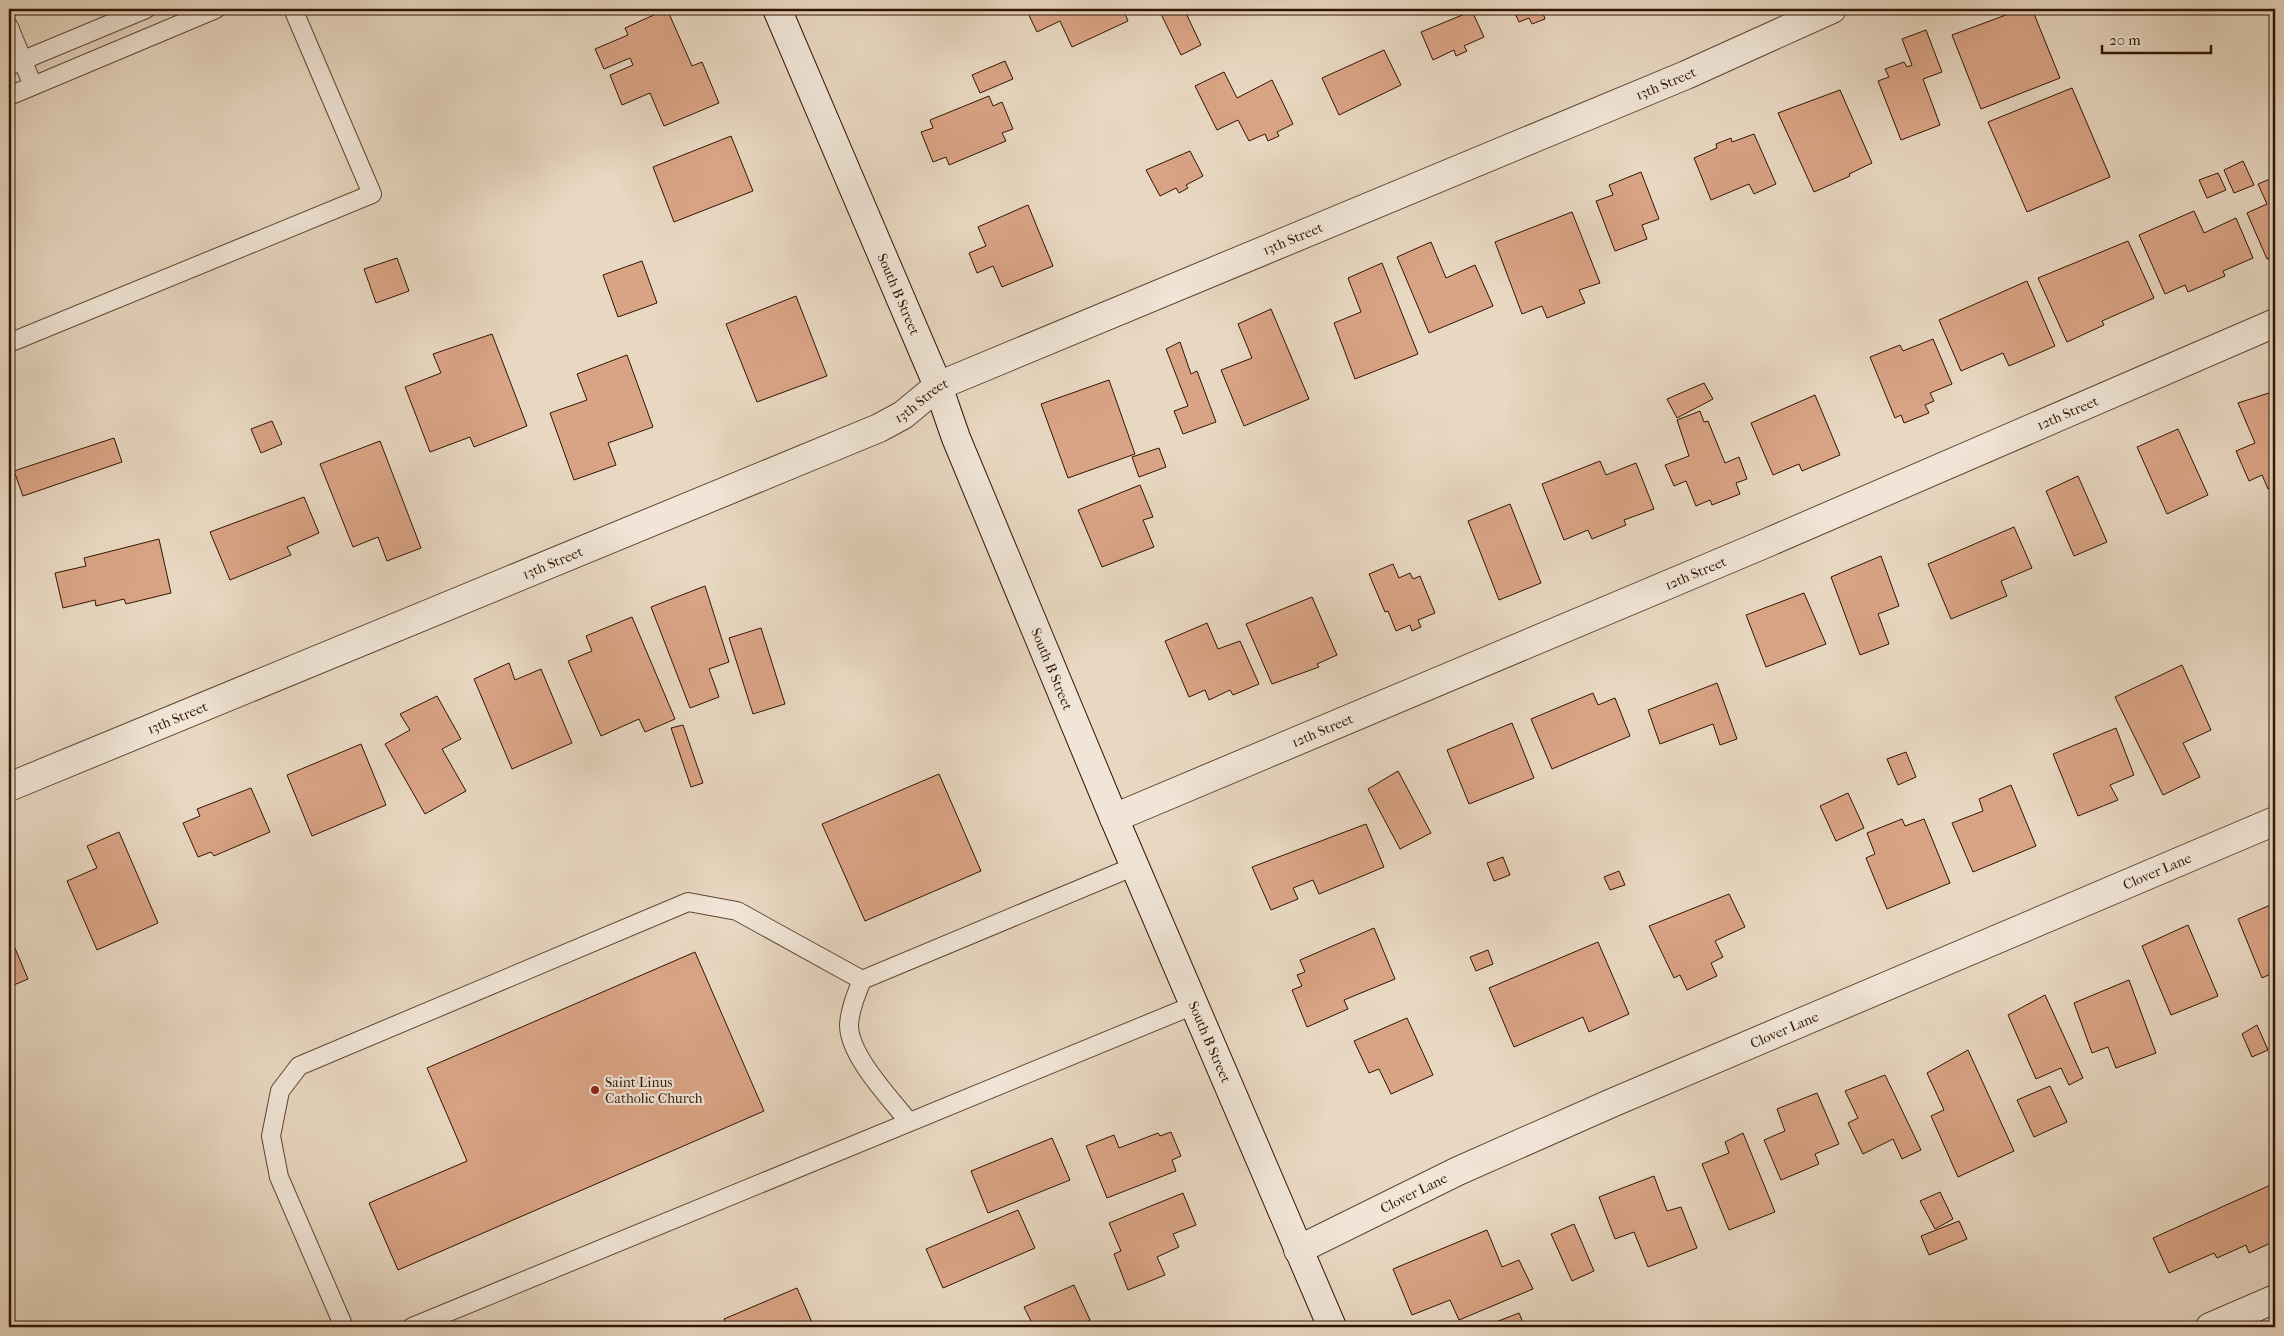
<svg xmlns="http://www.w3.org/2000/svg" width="2284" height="1336" font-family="'IM FELL French Canon',serif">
	<rect width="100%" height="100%" fill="#e8d7c1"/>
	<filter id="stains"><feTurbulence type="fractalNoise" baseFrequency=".004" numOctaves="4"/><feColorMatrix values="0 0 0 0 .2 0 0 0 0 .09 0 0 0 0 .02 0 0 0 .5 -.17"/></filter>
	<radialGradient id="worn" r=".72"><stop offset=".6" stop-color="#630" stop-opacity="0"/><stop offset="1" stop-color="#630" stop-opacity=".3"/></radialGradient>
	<path fill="#d9a385" stroke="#321502" d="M667 9 692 66 702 62 719 103 664 126 650 93 622 105 610 75 633 65 630 58 604 69 595 49 628 35 625 28Z
		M1026 9H1123L1128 21 1072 47 1060 21 1037 32Z
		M1171 9H1184L1201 45 1181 55 1161 14Z
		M1513 9H1553L1543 13 1545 19 1532 24 1529 18 1519 22Z
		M2022 9H2032L2060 78 1981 109 1952 35Z
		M1472 11 1484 37 1464 46 1467 51 1456 56 1454 50 1433 60 1421 32Z
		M1926 30 1942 72 1923 79 1940 125 1901 140 1878 81 1889 77 1885 69 1904 62 1907 67 1912 65 1902 39Z
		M1384 50 1401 85 1339 115 1322 78Z
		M1005 61 1013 79 980 93 972 75Z
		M1224 72 1237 98 1272 80 1293 124 1277 132 1279 136 1268 141 1265 134 1249 141 1238 120 1217 130 1195 86Z
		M2072 88 2110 177 2027 212 1988 122Z
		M1840 90 1872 163 1849 174 1850 176 1814 192 1778 113Z
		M989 96 993 106 1002 102 1013 129 1002 133 1006 141 949 165 946 157 933 162 921 132 933 128 930 120Z
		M1754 134 1776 184 1754 194 1749 184 1711 200 1694 158 1717 148 1716 144 1731 138 1732 142Z
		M731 136 753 191 674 222 653 167Z
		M1190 151 1203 176 1186 185 1188 188 1179 193 1176 188 1160 196 1146 170Z
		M2243 161 2254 185 2234 193 2224 170Z
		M1641 172 1659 219 1642 225 1647 239 1615 251 1596 201 1613 195 1609 185Z
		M2218 173 2226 190 2207 198 2199 180Z
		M2275 177V256L2267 259 2247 213 2267 204 2258 184Z
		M1028 205 1053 266 1002 287 993 266 977 273 969 253 986 246 978 227Z
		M2194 211 2204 233 2236 218 2253 258 2223 271 2225 276 2188 292 2185 285 2165 294 2139 235Z
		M1572 212 1600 283 1579 290 1585 303 1547 318 1542 306 1522 314 1495 242Z
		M2128 241 2154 298 2102 321 2104 325 2067 342 2038 278Z
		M1431 242 1446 278 1475 265 1493 306 1429 333 1397 257Z
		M397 258 409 291 376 303 364 269Z
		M642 261 657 303 618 317 603 275Z
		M1382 263 1418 354 1355 379 1334 323 1361 312 1348 278Z
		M2027 281 2055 346 2009 366 2003 353 1961 371 1939 320Z
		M796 296 827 376 757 402 726 324Z
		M1271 309 1309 399 1244 426 1221 370 1252 358 1238 324Z
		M492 334 527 426 474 447 470 437 430 452 405 387 441 373 433 354Z
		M1933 339 1952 384 1930 393 1934 401 1925 405 1929 413 1904 423 1901 415 1895 418 1870 357 1900 345 1903 351Z
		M1180 342 1191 374 1197 371 1216 422 1183 434 1174 411 1188 406 1166 349Z
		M627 355 653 427 608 443 616 465 574 480 550 413 587 400 577 374Z
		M1109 380 1135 454 1068 478 1041 404Z
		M1704 383 1713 399 1677 418 1667 399Z
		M2275 391V486L2268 489 2262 475 2249 481 2236 451 2255 443 2238 403Z
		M1815 395 1840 455 1802 471 1799 464 1773 475 1751 423Z
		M1700 411 1704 422 1708 421 1725 463 1739 457 1747 479 1736 483 1740 494 1712 505 1710 500 1696 506 1686 481 1674 486 1665 465 1689 456 1677 420Z
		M272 421 282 444 261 453 251 429Z
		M2178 429 2208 495 2167 514 2137 447Z
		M114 438 122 462 23 496 14 471Z
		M380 441 421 548 387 561 378 537 353 547 320 464Z
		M1159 448 1166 467 1139 477 1132 457Z
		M1600 461 1606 475 1636 463 1654 509 1624 520 1626 525 1592 539 1588 530 1564 540 1542 484Z
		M2078 476 2107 542 2074 556 2046 491Z
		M1140 485 1153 517 1143 520 1154 547 1102 567 1078 510Z
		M304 497 319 533 287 547 291 555 230 580 210 532Z
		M1510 504 1541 583 1499 600 1468 521Z
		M2014 527 2032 568 2001 581 2007 596 1951 619 1928 564Z
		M159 539 171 593 126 604 124 599 96 606 95 600 63 608 55 573 86 566 84 558Z
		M1881 556 1899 606 1878 614 1889 644 1860 655 1831 577Z
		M1393 564 1399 578 1410 573 1413 579 1420 576 1435 613 1418 620 1421 627 1412 631 1410 625 1396 631 1388 611 1385 612 1369 574Z
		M705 586 729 662 709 669 719 697 690 708 651 607Z
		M1804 593 1826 644 1766 667 1746 615Z
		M1312 597 1337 655 1317 664 1319 667 1272 684 1246 624Z
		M632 617 675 719 645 732 639 719 601 736 568 661 592 651 586 636Z
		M1207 623 1218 649 1240 641 1259 684 1233 695 1230 690 1209 700 1205 690 1189 697 1165 641Z
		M761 628 785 704 753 714 729 638Z
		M509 663 515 680 541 669 572 743 512 769 474 679Z
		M2182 665 2211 730 2183 743 2200 777 2163 795 2115 697Z
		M1717 683 1737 739 1720 745 1713 724 1660 744 1648 710Z
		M1593 693 1598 705 1615 698 1630 736 1552 769 1531 719Z
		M437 696 461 739 442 749 466 791 425 814 385 744 410 730 400 714Z
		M1512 723 1534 778 1469 804 1447 750Z
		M683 725 703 783 691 787 671 728Z
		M2116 728 2134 775 2110 785 2118 800 2078 816 2053 754Z
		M361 744 386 805 312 836 287 775Z
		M1906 752 1916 777 1898 785 1887 759Z
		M1398 771 1431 833 1400 849 1368 789Z
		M939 774 981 871 865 921 822 824Z
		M2011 785 2036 846 1973 872 1952 823 1983 811 1979 799Z
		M251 788 270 832 214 856 211 852 198 857 183 823 200 816 197 809Z
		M1848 793 1864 828 1836 841 1820 806Z
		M1902 819 1905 826 1924 819 1950 883 1887 909 1866 858 1875 854 1867 833Z
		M1366 824 1384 867 1319 894 1313 880 1293 888 1298 899 1271 910 1252 867Z
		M119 832 158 923 97 950 67 881 97 868 87 846Z
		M1503 857 1510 875 1494 881 1487 863Z
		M1619 871 1625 885 1610 890 1604 877Z
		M1729 894 1745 927 1715 941 1723 957 1711 963 1717 976 1687 990 1680 975 1674 978 1649 926Z
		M2275 903V972L2262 978 2238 919Z
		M2188 925 2218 996 2171 1015 2142 946Z
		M1374 928 1395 979 1344 1000 1348 1009 1307 1027 1292 990 1302 986 1297 975 1305 972 1300 960Z
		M9 934 28 979 9 987Z
		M1598 942 1629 1014 1589 1032 1583 1017 1514 1047 1489 988Z
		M1488 950 1493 964 1476 971 1470 957Z
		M695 952 764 1111 398 1270 369 1203 467 1161 427 1068Z
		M2129 980 2156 1053 2116 1068 2108 1047 2092 1053 2074 1003Z
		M2045 995 2083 1078 2069 1085 2061 1068 2036 1079 2008 1015Z
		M1407 1018 1433 1075 1391 1094 1379 1069 1369 1073 1354 1041Z
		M2257 1025 2268 1050 2252 1057 2242 1034Z
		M1968 1050 2014 1151 1958 1177 1931 1116 1944 1110 1927 1073Z
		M1885 1075 1921 1150 1902 1159 1893 1139 1863 1154 1848 1123 1858 1118 1845 1091Z
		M2050 1086 2067 1122 2034 1137 2017 1100Z
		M1817 1093 1839 1144 1815 1154 1819 1164 1781 1180 1764 1140 1785 1131 1777 1109Z
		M1171 1132 1181 1156 1172 1160 1176 1171 1107 1198 1086 1146 1114 1135 1119 1148 1158 1133 1160 1136Z
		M1743 1133 1775 1212 1729 1230 1702 1164 1729 1153 1725 1142Z
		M1052 1138 1070 1180 988 1213 971 1171Z
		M1654 1176 1667 1211 1681 1207 1697 1248 1648 1267 1634 1232 1615 1239 1599 1197Z
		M2275 1183V1241L2249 1253 2246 1245 2217 1258 2214 1253 2169 1273 2153 1238Z
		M1940 1192 1953 1219 1935 1229 1920 1201Z
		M1183 1193 1196 1225 1173 1234 1179 1247 1157 1257 1165 1275 1128 1290 1114 1254 1121 1251 1109 1223Z
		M1018 1210 1035 1248 943 1288 926 1249Z
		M1959 1221 1967 1239 1929 1255 1921 1236Z
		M1574 1224 1594 1271 1572 1281 1551 1234Z
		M1487 1230 1502 1267 1519 1260 1533 1289 1459 1320 1450 1300 1412 1315 1393 1269Z
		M1074 1285 1090 1320 1074 1327H1034L1024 1307Z
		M797 1288 814 1327H728L724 1319Z
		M1519 1313 1525 1327H1483Z"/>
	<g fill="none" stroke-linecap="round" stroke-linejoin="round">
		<g stroke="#604632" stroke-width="20">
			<path id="lane" d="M9 27 33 86
				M9 66 146 9
				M9 96 216 9
				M9 343 372 194 293 9
				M909 1122C891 1099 849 1056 849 1025 850 1009 856 995 862 980L1135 866
				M344 1327 279 1177 271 1136 280 1091 299 1066 688 902 737 911 862 980
				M412 1327 1194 1005"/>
		</g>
		<g stroke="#604632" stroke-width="30">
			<g id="street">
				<path id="s1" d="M9 787 879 428 903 415 938 386 1686 75 1832 9"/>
				<path id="s2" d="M1114 818 1762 545 2275 323"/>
				<path id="s3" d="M1298 1250 1458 1171 1614 1102 2275 821"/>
				<path d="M2210 1327 2275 1299"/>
			</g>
		</g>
		<g stroke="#321502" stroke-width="30">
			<g id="secondary">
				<path id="s4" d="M777 9 938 386 956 438 1114 818 1332 1327"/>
			</g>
		</g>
		<use href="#lane" stroke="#f0e5d7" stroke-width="18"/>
		<use href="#street" stroke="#f0e5d7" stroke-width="28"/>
		<use href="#secondary" stroke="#f0e5d7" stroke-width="28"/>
	</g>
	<circle fill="#8f2418" stroke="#f0e5d7" stroke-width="2" cx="595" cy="1090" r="5"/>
	<g text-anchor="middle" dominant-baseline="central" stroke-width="4.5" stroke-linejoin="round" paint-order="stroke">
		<g font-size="14" fill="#321502" stroke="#f0e5d7">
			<text stroke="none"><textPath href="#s1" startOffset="1802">13th Street</textPath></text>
			<text stroke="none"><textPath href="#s1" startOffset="1398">13th Street</textPath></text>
			<text stroke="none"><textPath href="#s4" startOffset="310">South B Street</textPath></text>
			<text stroke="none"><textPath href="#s1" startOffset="992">13th Street</textPath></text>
			<text stroke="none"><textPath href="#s2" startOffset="1036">12th Street</textPath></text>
			<text stroke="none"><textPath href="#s1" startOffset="588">13th Street</textPath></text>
			<text stroke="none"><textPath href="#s2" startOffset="631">12th Street</textPath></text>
			<text stroke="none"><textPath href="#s4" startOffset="715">South B Street</textPath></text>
			<text stroke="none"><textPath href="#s1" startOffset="182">13th Street</textPath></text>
			<text stroke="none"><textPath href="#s2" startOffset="226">12th Street</textPath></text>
			<text stroke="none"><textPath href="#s3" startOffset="939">Clover Lane</textPath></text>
			<text stroke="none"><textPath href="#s3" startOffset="534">Clover Lane</textPath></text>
			<text stroke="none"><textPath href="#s4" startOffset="1120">South B Street</textPath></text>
			<text stroke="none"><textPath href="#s3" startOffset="129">Clover Lane</textPath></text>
		</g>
		<g font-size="14" fill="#321502" stroke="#f0e5d7" text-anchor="start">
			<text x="605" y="1082">Saint Linus<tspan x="605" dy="16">Catholic Church</tspan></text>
		</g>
	</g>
	<rect width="2284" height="1336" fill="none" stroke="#e8d7c1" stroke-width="30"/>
	<rect x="10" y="10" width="2264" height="1316" fill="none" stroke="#321502" stroke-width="2.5"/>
	<rect x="15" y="15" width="2254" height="1306" fill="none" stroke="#321502"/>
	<path d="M2102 45v8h109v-8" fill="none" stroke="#321502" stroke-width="2.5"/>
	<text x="2109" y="45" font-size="15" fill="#321502" stroke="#f0e5d7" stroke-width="4" paint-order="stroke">20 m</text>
	<rect width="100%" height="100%" filter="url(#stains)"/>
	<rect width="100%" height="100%" fill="url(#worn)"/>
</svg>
